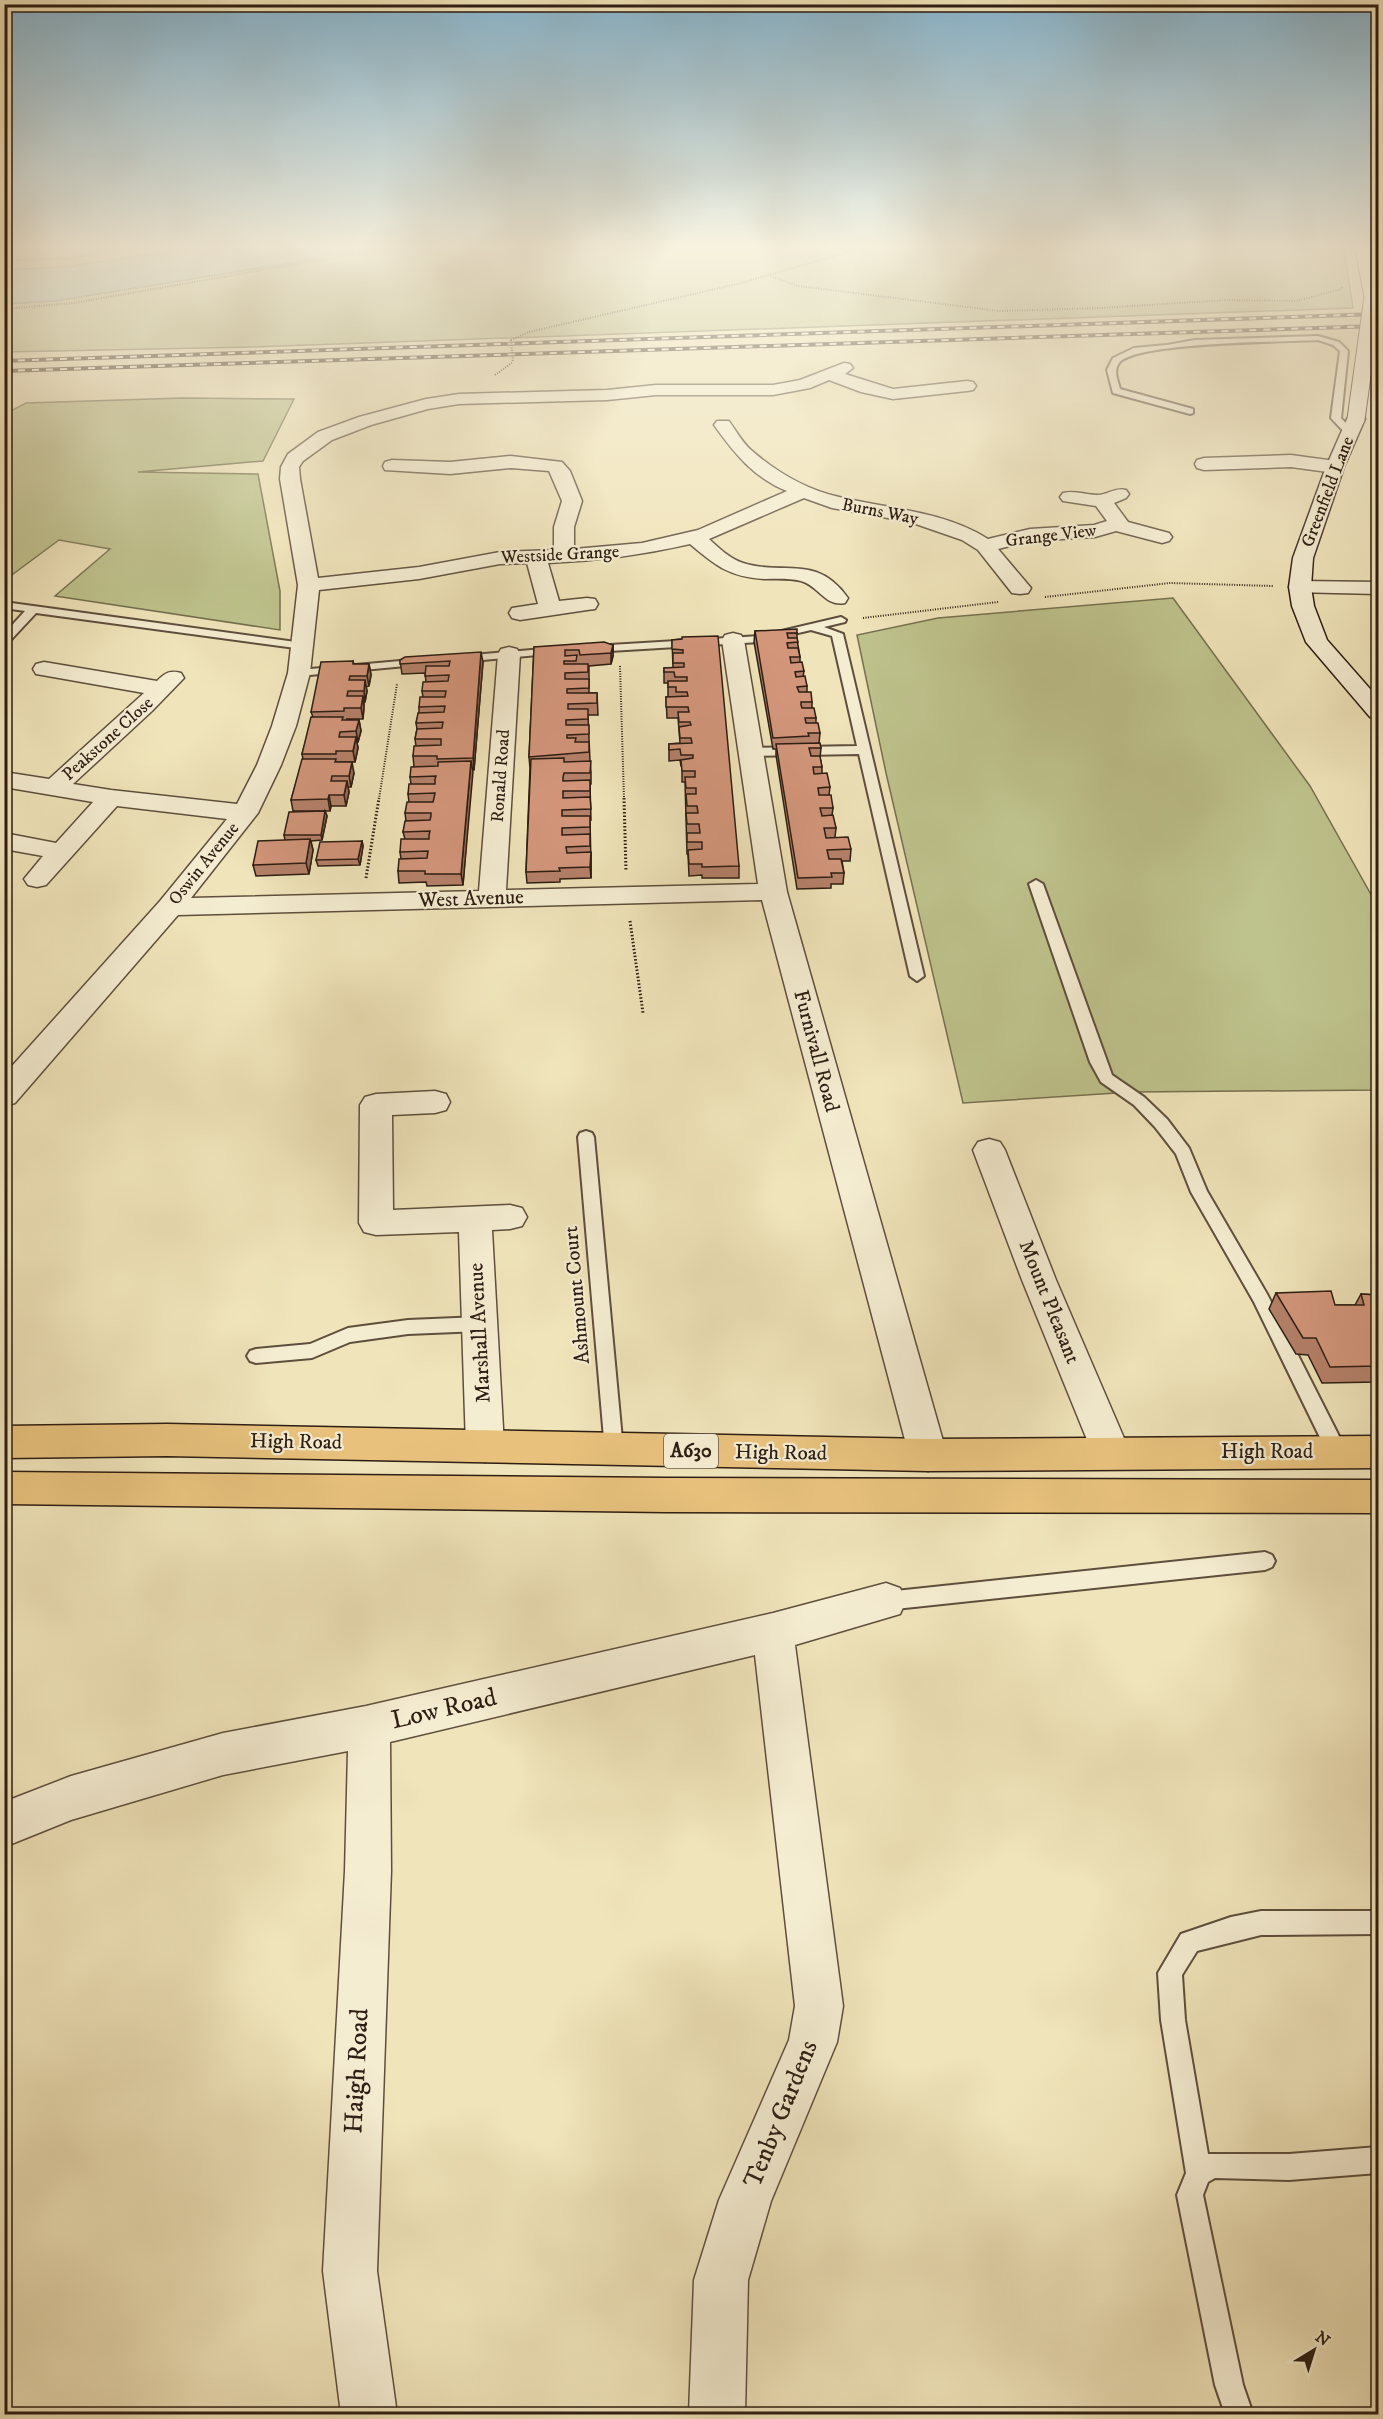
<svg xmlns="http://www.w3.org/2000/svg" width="1383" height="2419" font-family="'IM FELL DW Pica',serif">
	<rect width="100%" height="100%" fill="#f0e4ba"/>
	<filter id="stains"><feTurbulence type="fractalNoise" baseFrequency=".00333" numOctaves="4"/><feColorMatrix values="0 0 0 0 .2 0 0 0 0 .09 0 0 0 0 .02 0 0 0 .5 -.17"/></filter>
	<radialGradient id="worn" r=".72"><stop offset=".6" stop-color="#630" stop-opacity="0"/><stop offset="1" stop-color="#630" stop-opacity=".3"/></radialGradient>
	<path fill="#bec28c" stroke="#767050" stroke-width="1.5" d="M4 249H187L66 267 5 270Z
		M359 249H1344L1353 308 251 347 5 352V304L54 301 296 262Z
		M183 398 294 399 263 461 138 472 258 474 280 591V630L55 596 110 549 59 540 5 580V414L26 403Z
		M1173 598 1310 786 1378 907V1090L1132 1092 963 1103 886 773 857 635 938 618Z"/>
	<path fill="#9abeb1" stroke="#6e7e72" stroke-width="1.5" d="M187 249H360L296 262 54 301 5 304V270L66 267Z"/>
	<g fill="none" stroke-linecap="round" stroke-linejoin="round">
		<g stroke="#5e4f3d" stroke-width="4">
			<path id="lane" d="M1318 336 1339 342 1348 351 1341 418 1353 431V435H1347L1331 418 1340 351 1333 345 1318 340C1286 342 1135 342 1119 363 1113 371 1118 381 1120 389L1193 409V413L1190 414 1113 393 1107 370 1113 358 1134 348 1167 345 1195 340Z
				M4 602 303 643 309 646 303 649 36 613 8 643 4 644V634L25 611 4 608Z
				M841 617 846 620 845 622 824 627 843 634 924 976 917 981 910 976 859 754 751 756 745 752 751 748 857 746 832 636 811 630 760 642 593 652 587 649 593 646 760 636Z
				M555 648 561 651 559 653 461 662 455 659 461 656Z
				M423 659 429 662 427 664 299 676 293 673 299 670Z
				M1036 880 1043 884 1112 1075 1144 1097 1167 1119 1189 1148 1207 1191 1267 1294 1344 1446 1346 1452 1344 1458 1337 1460 1330 1458 1254 1302 1191 1192 1176 1154 1155 1127 1134 1105 1101 1082 1090 1062 1029 884Z
				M586 1131 592 1133 594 1137 623 1450 621 1456 614 1458 607 1456 605 1450 578 1137 580 1133Z
				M480 1317 486 1319 489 1324 486 1329 480 1331 408 1334 350 1342 312 1358 256 1363 250 1361 247 1356 250 1351 256 1349 310 1344 348 1328 408 1320Z
				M1265 1552 1272 1555 1275 1561 1272 1567 1265 1570 886 1610 879 1607 876 1601 879 1595 886 1592Z
				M1261 1911H1378V1934L1261 1935 1197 1951 1182 1975 1185 2020 1208 2154H1289L1378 2147V2173L1289 2180 1215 2178 1208 2182 1203 2195 1243 2385 1253 2414H1225L1215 2385 1177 2195 1186 2173 1161 2020 1158 1973 1181 1934 1231 1917Z"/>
		</g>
		<g stroke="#5e4f3d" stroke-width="3">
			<path id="street" d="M844 363 850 364 853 368 845 374 893 389 967 381 973 382 976 386 973 390 967 391 893 399 861 392 829 380 810 388 773 395H656L607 400 459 404 428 409 371 425 332 440 303 461 299 467 300 479 318 578 419 567 500 552 554 550V527L562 501 549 471 511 468 450 474 385 470 383 466 385 462 392 460 450 462 511 456 562 462 570 471 582 501 574 527V549L642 543 698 530 787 491C754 478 734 453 714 425L717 421H729C736 431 743 443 751 450 776 472 807 490 839 497 889 509 944 511 988 539L1030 529 1094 525 1107 521 1096 506 1063 501 1060 497 1063 493C1075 490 1086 495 1097 495 1108 495 1115 487 1126 490L1129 494 1126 498 1114 503 1128 522 1169 533 1172 537 1169 541 1162 543 1116 531 1095 537 1030 541 998 549 1031 588 1028 593 1020 594 1012 593 978 550 962 540 910 522 832 508 804 498 709 539C719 548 730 559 743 563 784 576 816 553 848 598L845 603C825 607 819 586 801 581 789 578 776 579 764 579 729 577 715 565 690 544 642 555 597 561 548 563L559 601 587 598 595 599 598 604 595 609 587 610 520 620 512 618 509 613 512 608 538 604 527 563 500 564 419 579 319 590 310 673 296 726 281 765 258 813 191 898 479 891 498 654 501 649 509 647 517 649 520 654 506 890 758 884 722 640 725 635 733 633 741 635 744 640 787 892 947 1455 941 1466 928 1471 915 1466 909 1455 762 900 178 915 15 1103 4 1106V1075L160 901 227 819 117 806 46 885 37 887 28 885 24 879 43 856 4 849V833L56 843 93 802 4 787V772L49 779 144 693 36 674 33 669 36 664 44 662 157 681C165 673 170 670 181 673L184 678 152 711 73 784 111 790 237 804 257 765 272 726 288 673 298 585 280 479 281 467 288 454 318 432 359 417 426 399 459 394 607 390 656 385H773L800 380Z
				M1291 455 1335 461 1342 463 1344 467 1342 471 1335 473 1291 467 1204 470 1197 468 1195 464 1197 460 1204 458Z
				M1300 581 1378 582V594L1292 592 1289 587 1292 582Z
				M435 1091 446 1094 450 1102 446 1110 435 1113 392 1115 393 1210 510 1205 522 1208 527 1217 522 1226 510 1229 492 1230 504 1446 498 1457 485 1462 472 1457 466 1446 459 1232 376 1235 364 1232 359 1223 360 1105 365 1097 376 1094Z
				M989 1139 1000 1142 1005 1150 1056 1280 1130 1452 1124 1463 1111 1468 1098 1463 1092 1452 1022 1280 973 1150 978 1142Z
				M886 1583 900 1588 906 1601 900 1614 795 1645 843 2006 837 2042 771 2201 748 2280 745 2414H689L694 2280 719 2200 789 2040 795 2006 755 1655 390 1742 391 1871 377 2271 397 2414H341L323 2271 345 1871 348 1751 223 1775 71 1820 4 1847V1802L71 1776 223 1733 366 1706 773 1613Z"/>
		</g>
		<g stroke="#2d1d13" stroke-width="3">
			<path id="secondary" d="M1356 414 1362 415 1365 419 1344 467 1313 558 1311 587 1314 606 1327 640 1378 698V719L1370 717 1306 642 1292 606 1289 587 1293 558 1326 467 1347 419 1350 415Z"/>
		</g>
		<g stroke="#2d1d13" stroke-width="3">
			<path id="primary" d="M167 1424 928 1439 1378 1436V1468L928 1471 167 1456 4 1458V1426Z
				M4 1472 666 1478 1378 1480V1513L666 1512 4 1504Z"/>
		</g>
		<path stroke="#2d1d13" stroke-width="2" stroke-dasharray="1 1.5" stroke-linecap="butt" d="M4 260 64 259 122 249
			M768 275 798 286 999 311 1100 308 1228 300 1296 301 1342 289V286
			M4 309 74 303 383 249
			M511 340 529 332 741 283 859 249
			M495 375 513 362
			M1045 597 1170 583 1273 586
			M863 618 998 602
			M620 666 624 799
			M379 799 397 684"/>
		<path stroke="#2d1d13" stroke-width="3" stroke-dasharray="1.5 2" stroke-linecap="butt" d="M624 798 626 871
			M366 878 379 798
			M630 921 643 1013"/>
		<use href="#lane" fill="#f5edd2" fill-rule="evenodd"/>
		<use href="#street" fill="#f5edd2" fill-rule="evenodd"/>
		<use href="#secondary" fill="#f5edd2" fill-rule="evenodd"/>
		<use href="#primary" fill="#e8c27d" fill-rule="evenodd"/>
		<g stroke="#2d1d13" stroke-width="4">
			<path id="rail" d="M4 361 1378 314
				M4 371 1378 326"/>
		</g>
		<use href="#rail" stroke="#f5edd2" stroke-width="2" stroke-dasharray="7" stroke-linecap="butt"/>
		<g stroke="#2d1d13" stroke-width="19" stroke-linecap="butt">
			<path id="secondary-bridge" d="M1356 419 1373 297 1364 249"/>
		</g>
		<path stroke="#2d1d13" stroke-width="2" stroke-dasharray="1 1.5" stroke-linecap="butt" d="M511 340 513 362"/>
		<use href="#secondary-bridge" stroke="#f5edd2" stroke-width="17"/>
	</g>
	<path fill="#b5816a" stroke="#2d1d13" stroke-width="1.5" d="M755 631 797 633V639L800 657V662L804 671 803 677 807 686V692L812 702V708L816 718V723L820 733 819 743 821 748 820 758 822 767V774L830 787 829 795 833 808 832 815 836 828 835 837 851 849 850 861H842L844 873 843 884H831V888L797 889 776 755V749H773L754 642Z
		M682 639 739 866V878H702V875L689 876 688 854H687L685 782H682V766H681L680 760 669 761V744L680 743 678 718H667L666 697H668V683H664V668H673L672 640Z
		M613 645V656L611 664 589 666V693H597L598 715H588L590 761 591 772V784H590L591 820H590L591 863V878L560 879V882L527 883 526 872 530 768 529 757 534 647Z
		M400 660 483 662 474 770H472L463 885 427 886 426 882 399 883 398 871 401 859 400 852 405 839 403 832 406 821 405 813 409 802 408 794 411 784 410 777 414 767 413 756 416 746 415 739 417 729 416 723 419 713V707L423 697 422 691 426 682 425 673 402 674Z
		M353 661 354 664H369L371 675 369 686 366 687 367 691 365 702H364V707L363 719H346L359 720 361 731 358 742 357 743 358 748 355 762H338L354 773 351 787H348L349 792 346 806H331L330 811H293L291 800 303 759 302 754 313 717 311 712Z
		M325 811 327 816 322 840 311 841 313 850 309 874 256 876 253 865 285 840 284 835Z
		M362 841 363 846 360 865 318 866 316 860Z
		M1276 1293 1335 1305H1355L1361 1294 1378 1295V1382L1322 1383 1308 1355 1296 1354 1269 1309Z"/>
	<path fill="#946956" stroke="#2d1d13" stroke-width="1.5" d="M613 645V656L611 664V653Z
		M481 652 483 662 474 770 473 758Z
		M369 664 371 675 369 686 367 676Z
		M365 680 367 691 365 702 364 691Z
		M363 696 364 707 363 719 361 708Z
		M359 720 361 731 358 742 356 731Z
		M356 737 358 748 355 762 353 751Z
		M471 761 473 772 463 885 461 874Z
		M352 762 354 773 351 787 349 776Z
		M347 781 349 792 346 806 344 795Z
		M329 795 331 806 330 811 328 799Z
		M325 811 327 816 322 840 321 835Z
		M310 839 313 850 309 874 306 863Z
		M362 841 363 846 360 865 358 859Z
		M591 852V878L590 867Z"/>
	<path fill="#d3967b" stroke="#2d1d13" stroke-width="1.5" d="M797 629V633H787L788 638H797L798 642 787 643 788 648H798L800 657H790L791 663 802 662 804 671 795 672 796 677 805 676 807 686 797 687 799 692H811L812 702H801V705L802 708H814L816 718H805L806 723H818L820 733H808L809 736 773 738 755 631Z
		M718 636 739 866 702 867V864H689L688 850 702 849V842H687V833H700L699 824H687L686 813H698L697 806H687L686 794H696V788H686L685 777H695V771H682L681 760 693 758V755H681L680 749 669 750V744L692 743 691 738H680L679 727 691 725 690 722H679L678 712H689L688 707H666V697L688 696 687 692H676V687H668V681H687V677H675L674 672H664V668L684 667V663H673V653H683V650L672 649V640L682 639V637Z
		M604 642 613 645 611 653 580 655 579 650H565V656L577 655 576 661H564V664H588V672L565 673V679H589V688L567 689V693H597V703L568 704V709H588V719L566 720V725H589V734L567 735V738H576L575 742H589V752L529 757 534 647Z
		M481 652 473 758 437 759V756H413L414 746 441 745V739H415L417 729 442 728 443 722 416 723 418 713 444 712 445 706 419 707 420 697H445L446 691H422L423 682 448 681 449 675 425 676 426 666H449L450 661 400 664V660L405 657Z
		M353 661V664H369L367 676H350L349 680H365L364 691H348L347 696H363L361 708H344V711L311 712 321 662Z
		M311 717H343L342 720H359L356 731 340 732 339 737H356L353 751H336V754H302Z
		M820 743 821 748H809L811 756H820L822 767H813L814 774 827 773 830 787 818 788 819 795H831L833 808H820L822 816 833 815 836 828H824L826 838 848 837 851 849 827 850 829 859H841L844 873H831L832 877 798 878 776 744Z
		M564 758V762L591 761 590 773H564L563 777V781L590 780V791H563V798L590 797 591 809 562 810V816H590V827L562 828V835L590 834V846L566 847 567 853 591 852 590 867 559 868 560 871 526 872 531 759Z
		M302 759H336L335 762H352L349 776H332L331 781H347L344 795H329L328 799 291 800Z
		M471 761 461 874H425V871H398L399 859 427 858 428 851 400 852 401 839H429V835L430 831 403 832 405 821 430 820 431 816V813H405L407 802H433L434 798 435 793 408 794 409 784H435V779L436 776 410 777 411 767 438 766V762Z
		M325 811 321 835H284L289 812Z
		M310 839 306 863 253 865 258 841Z
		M362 841 358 859 316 860 320 842Z
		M1331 1291 1335 1305H1364L1361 1294 1378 1295V1366L1330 1367 1316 1338H1303L1276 1293Z"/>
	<linearGradient id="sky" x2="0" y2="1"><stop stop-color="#89b8d2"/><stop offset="0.42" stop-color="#f8f3e0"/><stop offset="1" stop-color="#f8f3e0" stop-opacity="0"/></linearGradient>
	<rect width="1383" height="588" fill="url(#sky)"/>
	<g text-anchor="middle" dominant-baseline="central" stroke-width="4.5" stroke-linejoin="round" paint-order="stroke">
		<g font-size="18" fill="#2d1d13" stroke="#f5edd2">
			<text transform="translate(1328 492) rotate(-69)">Greenfield Lane</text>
			<text transform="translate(880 512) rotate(11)">Burns Way</text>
			<text transform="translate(1051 536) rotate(-7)">Grange View</text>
			<text transform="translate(560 555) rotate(-3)">Westside Grange</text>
			<text transform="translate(108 739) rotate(-42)">Peakstone Close</text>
			<text transform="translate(501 776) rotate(-86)">Ronald Road</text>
			<text transform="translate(204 864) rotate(-51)">Oswin Avenue</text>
		</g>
		<rect fill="#f5edd2" stroke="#695b4c" stroke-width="1.5" x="664" y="1434" width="54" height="34" rx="4.5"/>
		<g font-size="20" font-weight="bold" fill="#2d1d13">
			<text x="691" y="1451">A630</text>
		</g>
		<g font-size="21" fill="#2d1d13" stroke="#f5edd2">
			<text transform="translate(471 899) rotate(-2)">West Avenue</text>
			<text transform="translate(816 1051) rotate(75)">Furnivall Road</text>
			<text transform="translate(577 1295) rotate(-95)">Ashmount Court</text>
			<text transform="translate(1049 1302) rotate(68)">Mount Pleasant</text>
			<text transform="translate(480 1333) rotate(-93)">Marshall Avenue</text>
			<text transform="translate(296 1442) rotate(1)">High Road</text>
			<text x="1267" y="1452">High Road</text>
			<text transform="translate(781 1453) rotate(1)">High Road</text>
		</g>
		<g font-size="26" fill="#2d1d13" stroke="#f5edd2">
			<text transform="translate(444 1709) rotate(-13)">Low Road</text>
			<text transform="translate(357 2071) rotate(-87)">Haigh Road</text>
			<text transform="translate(781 2114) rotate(-68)">Tenby Gardens</text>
		</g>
	</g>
	<rect width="1383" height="2419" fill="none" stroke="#f0e4ba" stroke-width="24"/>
	<rect x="6" y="6" width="1371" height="2407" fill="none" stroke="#2d1d13" stroke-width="3"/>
	<rect x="12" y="12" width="1359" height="2395" fill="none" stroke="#2d1d13" stroke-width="1.5"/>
	<g transform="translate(1314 2350) rotate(38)" stroke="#f5edd2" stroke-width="4.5" paint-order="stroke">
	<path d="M0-4.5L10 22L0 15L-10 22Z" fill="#2d1d13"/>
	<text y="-9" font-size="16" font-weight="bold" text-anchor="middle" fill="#2d1d13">N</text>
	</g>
	<rect width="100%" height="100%" filter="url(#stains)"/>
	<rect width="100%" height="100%" fill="url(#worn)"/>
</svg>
